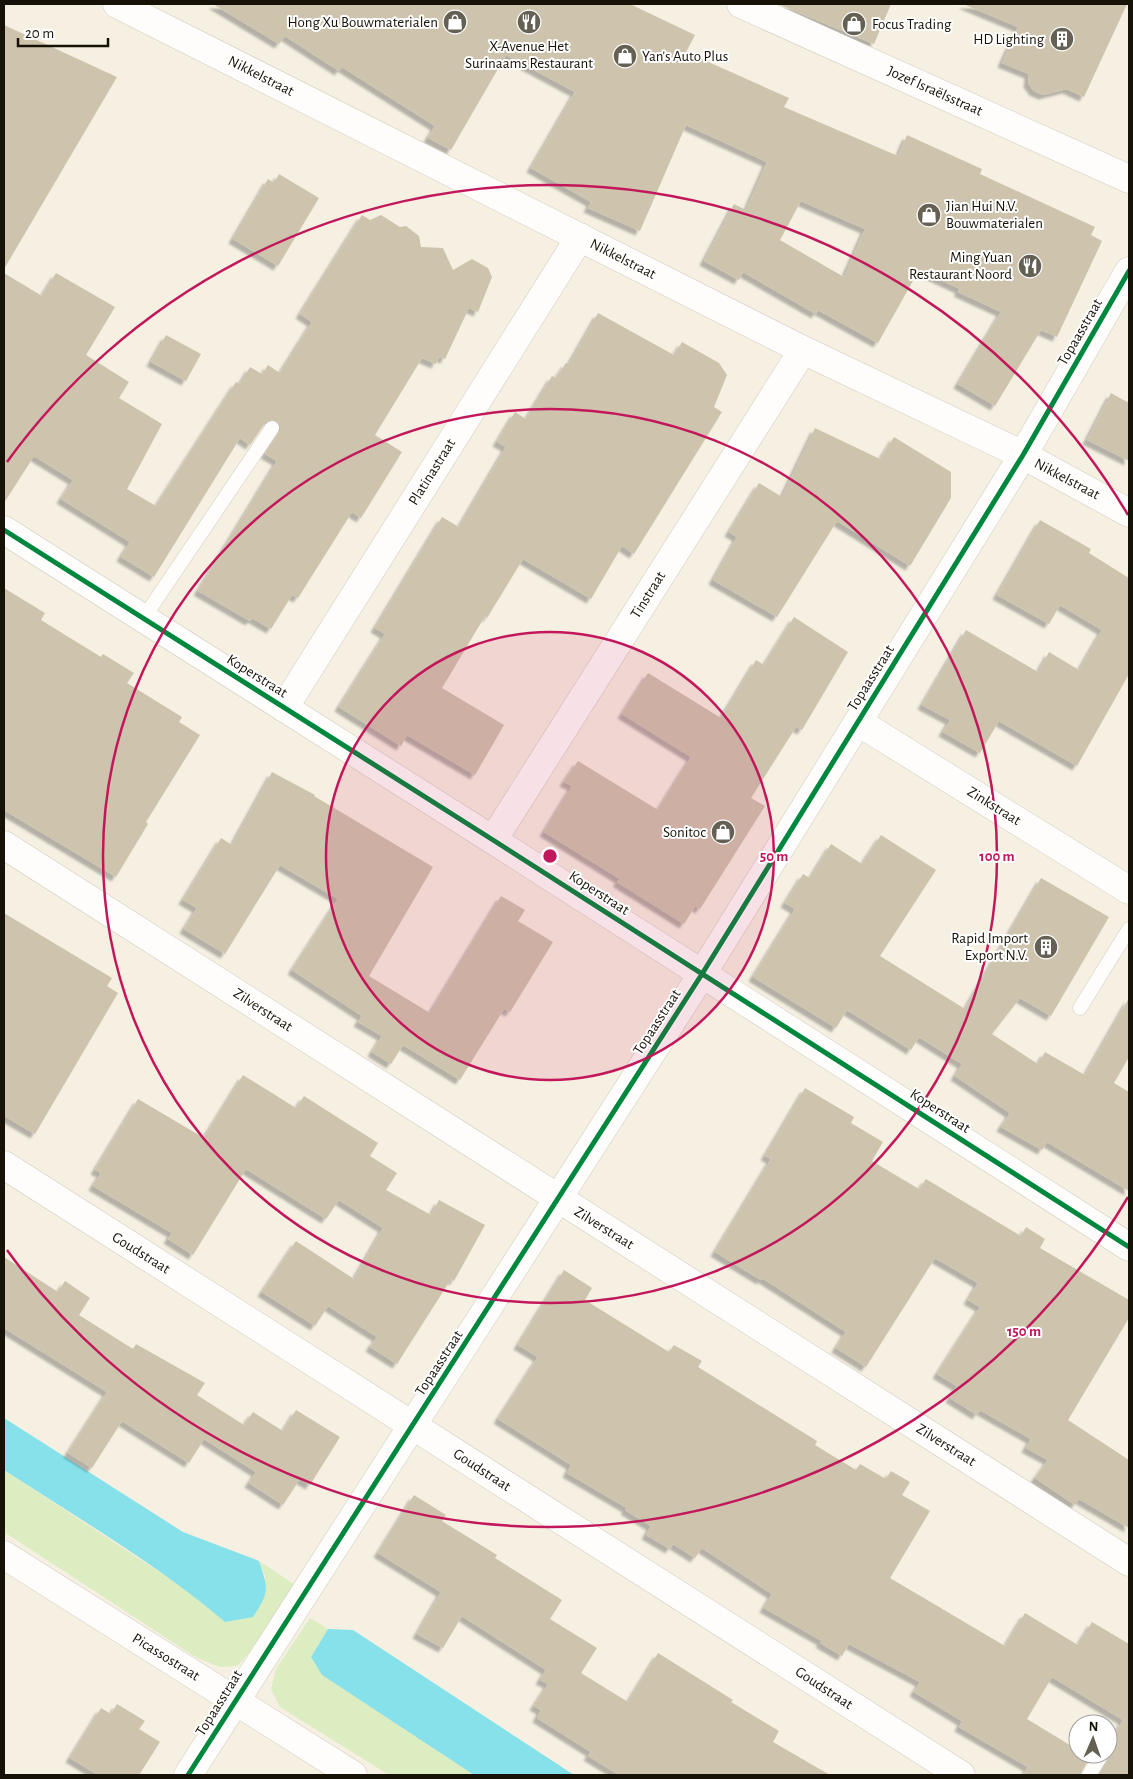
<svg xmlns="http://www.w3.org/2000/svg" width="1133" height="1779" font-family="'Alegreya Sans',sans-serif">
	<defs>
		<filter id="shadow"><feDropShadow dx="-4.5" dy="4.5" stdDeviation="1" flood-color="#0004"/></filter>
	</defs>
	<rect width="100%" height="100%" fill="#f6f0e2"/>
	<path fill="#dcedc1" d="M4 1470 193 1594 266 1579 259 1561 294 1584 250 1652 237 1666 220 1667 197 1658 4 1532Z
		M310 1618 328 1629 311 1657 322 1675 474 1775H389L280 1707 271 1689 276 1669Z"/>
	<path fill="#87e1ea" d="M4 1418 183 1532 259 1561C269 1590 269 1592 253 1617L225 1622C157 1564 79 1519 4 1470Z
		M328 1629 353 1630 574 1775H474L322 1675 311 1657Z"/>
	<path fill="#cec4ad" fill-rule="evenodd" filter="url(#shadow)" d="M213 4H630L695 35 686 52 789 98 784 107 898 156 907 135 982 169 980 174 1095 227 1091 235 1102 241 1057 337 1041 330 995 406 958 384 1001 312 958 292 960 289 919 270 878 343 818 310 816 314 743 272 739 280 704 261 734 204 746 210 767 162 686 125 640 231 588 208 591 202 531 168 575 92 506 55 451 150 428 138 435 126 342 67 339 71 285 36 279 44ZM801 201 865 229 844 277 780 240Z
		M778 4H891L874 44Z
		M963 4H1127L1084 97 1067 89 1043 95 1034 91 1028 83 1029 74 1002 63 1018 27Z
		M4 25 117 77 4 269Z
		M279 174 319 198 278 266 233 239 268 179 274 183Z
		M362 215 370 220 381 215 400 227 406 226 419 236 421 247 443 248 453 270 472 259 488 268 492 277 478 312 469 308 445 359 439 357 436 364 422 358 375 435 402 452 361 518 352 512 298 598 292 595 271 629 252 618 250 621 198 591 277 461 265 454 281 429 276 421 269 420 265 423 250 445 240 438 154 577 121 557 130 542 61 499 73 480 34 456 4 503V273L42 296 56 273 115 307 86 355 129 382 119 398 162 424 127 489 156 506 236 382 240 384 250 367 262 374 268 365 280 373 312 322 300 314Z
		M598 313 674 355 682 342 719 363 727 375 714 407 722 412 634 554 622 546 591 599 523 559 487 618 485 616 442 688 504 725 475 775 407 735 401 746 339 707 385 634 375 628 442 517 459 527 506 447 497 442 515 412 526 419 552 376 556 378 566 363 569 364Z
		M166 335 201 354 186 381 151 362Z
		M1111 393 1129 403V461L1087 440Z
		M815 428 880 459 894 437 951 472V498L910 566 837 521 777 617 713 580 737 537 729 532 759 483 782 497Z
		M1040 520 1091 549 1089 553 1129 578V674L1077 766 999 721 980 753 943 732 950 720 922 705 966 630 1038 672 1049 652 1079 670 1102 630 1060 605 1049 624 997 595Z
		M4 588 45 613 41 620 101 657 103 654 134 673 127 683 182 717 179 722 200 735 146 822 148 824 116 877 4 810Z
		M794 617 848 652 802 730 796 727 751 798 765 806 700 909 695 906 684 924 617 882 620 879 544 832 572 786 564 782 578 761 658 810 691 757 622 714 648 673 721 718 756 660 764 665Z
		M272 772 315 795 314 796 433 867 369 976 430 1013 501 896 525 910 518 921 553 942 510 1012 504 1009 460 1080 403 1045 391 1064 372 1052 382 1036 358 1022 362 1016 292 970 338 899 280 865 225 954 184 929 197 908 183 900 221 838 232 845Z
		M881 835 936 870 880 956 965 1009 1041 878 1109 917 1051 1016 1020 998 992 1034 1038 1064 1045 1052 1085 1075 1129 998V1057L1114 1083 1129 1092V1191L1047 1142 1042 1150 1001 1127 1010 1113 955 1076 962 1064 919 1037 911 1050 847 1010 836 1028 753 977 795 909 785 903 803 874 810 878 831 844 862 864Z
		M4 913 112 978 107 986 118 993 35 1134 4 1116Z
		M243 1075 296 1108 304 1096 378 1143 370 1156 397 1173 386 1190 431 1215 439 1200 485 1225 454 1281 451 1279 397 1364 370 1347 377 1337 328 1306 315 1326 262 1292 296 1241 354 1279 383 1228 339 1200 326 1219 246 1169 193 1255 168 1239 172 1233 93 1186 101 1173 95 1170 138 1099 204 1138Z
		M805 1088 854 1117 851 1123 883 1142 872 1161 919 1189 926 1179 1021 1236 1026 1227 1045 1239 1040 1248 1129 1300V1318L1068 1420 1129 1460V1528L1079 1499 1075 1505 1035 1478 1048 1460 1026 1448 1031 1439 980 1410 977 1415 950 1398 957 1386 937 1374 980 1307 968 1300 978 1283 935 1258 866 1367 836 1348 846 1332 762 1278 761 1280 715 1252 771 1159 765 1156Z
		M4 1257 58 1292 65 1281 90 1298 79 1315 133 1349 136 1344 205 1383 197 1395 244 1425 253 1412 283 1431 296 1410 340 1437 310 1485 300 1479 283 1505 249 1483 256 1472 204 1439 189 1463 122 1421 92 1468 68 1453 107 1392 4 1328Z
		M564 1270 592 1288 585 1300 669 1352 674 1345 702 1361 698 1367 817 1441 815 1445 856 1470 860 1464 886 1479 891 1471 910 1482 902 1495 930 1511 890 1578 1005 1646 1025 1613 1078 1645 1092 1622 1129 1644V1775H1099L1111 1755 1108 1745 1123 1720 1052 1677 1027 1719 1078 1750V1754L1090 1757 1080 1775H1023L1028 1767 959 1727 962 1721 914 1692 920 1682 849 1644 842 1656 820 1643 822 1641 764 1608 772 1594 702 1548 695 1558 673 1544 670 1549 646 1535 651 1526 625 1510 627 1508 567 1473 571 1465 498 1419 538 1357 518 1345Z
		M414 1495 446 1515 442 1521 497 1555 495 1558 562 1600 550 1619 597 1648 581 1673 628 1702 658 1653 733 1700 731 1702 779 1731 773 1742 830 1775H619L588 1756 591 1752 537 1718 541 1710 534 1706 548 1684 540 1680 546 1670 462 1616 443 1648 417 1634 441 1592 378 1553Z
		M117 1704 145 1721 139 1729 160 1742 139 1775H98L70 1758 101 1708 111 1714Z"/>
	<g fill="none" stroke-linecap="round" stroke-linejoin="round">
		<g stroke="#d0cbbe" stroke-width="15">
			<path id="lane" d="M143 619 272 428
				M1080 1008 1129 929
				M1089 1775 1102 1754"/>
		</g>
		<g stroke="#d0cbbe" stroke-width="29">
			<path id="street" d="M117 4 803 350 1023 455 1129 513
				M4 530 493 840 1129 1247
				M284 708 580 237
				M858 722 1129 890
				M493 840 803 350
				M4 845 1129 1562
				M4 1165 961 1775
				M4 1555 353 1775
				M188 1775 702 974 1023 455 1129 271"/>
		</g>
		<g stroke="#d0cbbe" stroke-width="29">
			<path id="secondary" d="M741 4 1129 179"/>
		</g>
		<use href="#lane" stroke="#fefdfb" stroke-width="14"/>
		<use href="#street" stroke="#fefdfb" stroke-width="28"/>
		<use href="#secondary" stroke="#fefdfb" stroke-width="28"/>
		<g stroke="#fff" stroke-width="8">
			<path id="cycleway" d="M4 530 493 840 1129 1247
				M188 1775 702 974 1023 455 1129 271"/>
		</g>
		<use href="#cycleway" stroke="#00873e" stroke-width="5"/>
	</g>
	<circle cx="550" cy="856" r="224" fill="#c2185b" fill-opacity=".12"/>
	<g fill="none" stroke="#c2185b" stroke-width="2.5">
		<circle cx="550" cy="856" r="224"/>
		<circle cx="550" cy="856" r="447"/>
		<path d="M1128 1197A671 671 0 0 1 7 1250M7 462A671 671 0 0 1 1128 515"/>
	</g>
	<defs>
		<g id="shop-disc" transform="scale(1.25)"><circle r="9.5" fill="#656054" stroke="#fff"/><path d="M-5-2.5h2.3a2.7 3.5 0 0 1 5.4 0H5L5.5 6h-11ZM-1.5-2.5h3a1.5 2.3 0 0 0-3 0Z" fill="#fff"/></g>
		<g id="restaurant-disc" transform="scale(1.25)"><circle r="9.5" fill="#656054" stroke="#fff"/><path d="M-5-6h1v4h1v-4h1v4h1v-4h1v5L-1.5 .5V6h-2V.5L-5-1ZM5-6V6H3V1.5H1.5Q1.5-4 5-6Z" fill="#fff"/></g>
		<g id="building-disc" transform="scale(1.25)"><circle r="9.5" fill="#656054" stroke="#fff"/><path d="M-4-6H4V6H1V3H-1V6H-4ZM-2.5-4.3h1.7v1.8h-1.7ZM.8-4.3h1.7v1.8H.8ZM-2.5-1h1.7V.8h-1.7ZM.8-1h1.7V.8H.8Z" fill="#fff"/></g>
	</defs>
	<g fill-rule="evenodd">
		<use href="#shop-disc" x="455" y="22"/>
		<use href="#restaurant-disc" x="529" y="22"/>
		<use href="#shop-disc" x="854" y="24"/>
		<use href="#building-disc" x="1062" y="39"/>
		<use href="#shop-disc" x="625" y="56"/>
		<use href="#shop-disc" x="929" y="215"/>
		<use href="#restaurant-disc" x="1030" y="266"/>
		<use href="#shop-disc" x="723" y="832"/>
		<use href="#building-disc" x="1046" y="947"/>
	</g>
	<g text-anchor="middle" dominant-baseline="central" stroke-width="4" stroke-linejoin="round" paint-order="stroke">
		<g font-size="15" fill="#171207" stroke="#fff" text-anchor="end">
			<text x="438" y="22">Hong Xu Bouwmaterialen</text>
			<text x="872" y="24" text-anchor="start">Focus Trading</text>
			<text x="1044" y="39">HD Lighting</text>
			<text x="529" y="46" text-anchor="middle">X-Avenue Het<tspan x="529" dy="17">Surinaams Restaurant</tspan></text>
			<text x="642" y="56" text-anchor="start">Yan's Auto Plus</text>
			<text x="946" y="206" text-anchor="start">Jian Hui N.V.<tspan x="946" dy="17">Bouwmaterialen</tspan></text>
			<text x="1012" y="257">Ming Yuan<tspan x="1012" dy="17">Restaurant Noord</tspan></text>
			<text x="706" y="832">Sonitoc</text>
			<text x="1028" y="938">Rapid Import<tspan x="1028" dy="17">Export N.V.</tspan></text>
		</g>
		<g font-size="15" fill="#171207" stroke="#fff">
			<text transform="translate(261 76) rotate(27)">Nikkelstraat</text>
			<text transform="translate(935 91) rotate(24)">Jozef Israëlsstraat</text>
			<text transform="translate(623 259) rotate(27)">Nikkelstraat</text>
			<text transform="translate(1080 332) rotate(-60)">Topaasstraat</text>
			<text transform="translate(432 472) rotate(-58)">Platinastraat</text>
			<text transform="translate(1067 479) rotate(28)">Nikkelstraat</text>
			<text transform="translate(648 595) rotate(-58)">Tinstraat</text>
			<text transform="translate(257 676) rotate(32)">Koperstraat</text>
			<text transform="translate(871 678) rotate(-58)">Topaasstraat</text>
			<text transform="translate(994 806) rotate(32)">Zinkstraat</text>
			<text transform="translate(599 893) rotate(33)">Koperstraat</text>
			<text transform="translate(263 1010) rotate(33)">Zilverstraat</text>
			<text transform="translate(657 1022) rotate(-57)">Topaasstraat</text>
			<text transform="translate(940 1111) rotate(33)">Koperstraat</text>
			<text transform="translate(604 1228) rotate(32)">Zilverstraat</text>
			<text transform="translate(141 1253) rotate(32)">Goudstraat</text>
			<text transform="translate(439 1363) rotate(-57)">Topaasstraat</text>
			<text transform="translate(946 1445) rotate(32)">Zilverstraat</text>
			<text transform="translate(482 1470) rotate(33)">Goudstraat</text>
			<text transform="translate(166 1657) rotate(32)">Picassostraat</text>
			<text transform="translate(824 1688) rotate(33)">Goudstraat</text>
			<text transform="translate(219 1703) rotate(-58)">Topaasstraat</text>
		</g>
	</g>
	<circle cx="550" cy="856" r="8" fill="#c2185b" stroke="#fff" stroke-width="2.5"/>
	<g font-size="15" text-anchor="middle" font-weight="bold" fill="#c2185b" stroke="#fff" stroke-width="4" stroke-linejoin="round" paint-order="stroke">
		<text x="774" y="861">50 m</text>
		<text x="997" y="861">100 m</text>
		<text x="1024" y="1336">150 m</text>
	</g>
	<rect width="1133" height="1779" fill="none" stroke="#171207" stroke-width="10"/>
	<g transform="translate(1093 1739) rotate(2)"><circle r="24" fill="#ffffff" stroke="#a2a09c"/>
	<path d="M0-4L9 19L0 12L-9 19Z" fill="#656054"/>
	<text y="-8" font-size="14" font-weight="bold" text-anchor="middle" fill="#171207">N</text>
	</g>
	<path d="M18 38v8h90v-8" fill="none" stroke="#171207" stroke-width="2.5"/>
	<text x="25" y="38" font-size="15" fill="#171207" stroke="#ffffff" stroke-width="4" paint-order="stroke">20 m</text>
</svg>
